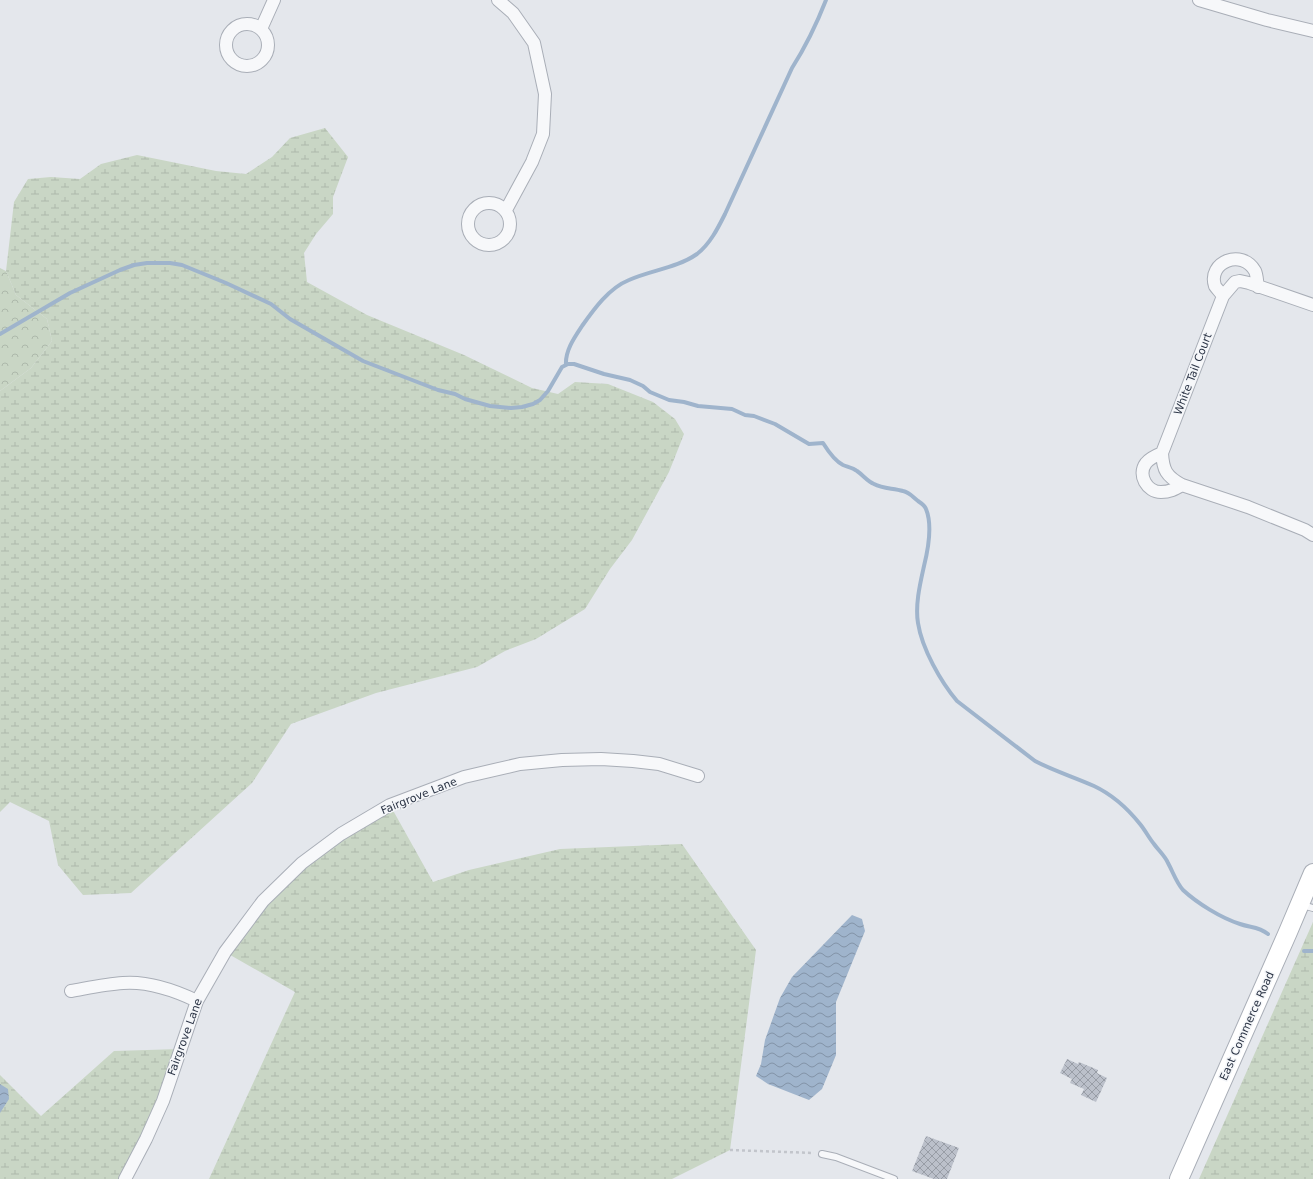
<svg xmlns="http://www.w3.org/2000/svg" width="1313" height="1179" font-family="'DejaVu Sans',sans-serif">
	<defs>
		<pattern id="forest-crowns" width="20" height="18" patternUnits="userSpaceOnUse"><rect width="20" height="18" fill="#c9d6c5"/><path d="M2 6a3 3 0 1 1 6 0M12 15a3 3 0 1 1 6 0" fill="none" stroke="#adb8ab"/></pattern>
		<pattern id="wetland-marsh" width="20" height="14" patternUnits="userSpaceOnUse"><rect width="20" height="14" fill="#c9d6c5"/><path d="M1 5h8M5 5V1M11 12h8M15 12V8" fill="none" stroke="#adb8ab"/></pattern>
		<pattern id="water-waves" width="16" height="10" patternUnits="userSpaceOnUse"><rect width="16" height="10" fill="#9fb4cc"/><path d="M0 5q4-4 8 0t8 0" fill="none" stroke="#8293a7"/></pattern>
		<pattern id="building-cross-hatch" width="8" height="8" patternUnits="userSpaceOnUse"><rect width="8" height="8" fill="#bbc0ca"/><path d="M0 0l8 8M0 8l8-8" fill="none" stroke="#989da6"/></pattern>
	</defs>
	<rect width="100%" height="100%" fill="#e4e7ec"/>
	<path fill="url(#forest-crowns)" d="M0 268 6 271 16 295 47 319 52 341 31 368 0 391Z"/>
	<path fill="url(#wetland-marsh)" d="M325 128 348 157 333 197V214L316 234 304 253 307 282 367 315 464 355 532 388 558 394 575 382 608 384 653 402 675 419 684 434 669 472 632 540 610 569 585 609 536 639 505 651 477 667 376 693 291 724 252 783 131 893 83 895 58 865 49 821 10 802 0 812V391L31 368 52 341 47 319 16 295 6 271 14 202 28 179 51 177 80 179 101 164 137 155 216 171 246 174 272 157 290 138Z
		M390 805 433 882 469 870 560 849 682 844 756 950 730 1150 672 1179H209L295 992 225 952 302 863Z
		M1313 922V1179H1199Z
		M180 1049 125 1179H0V1075L41 1116 114 1051Z"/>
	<path fill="url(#water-waves)" d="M852 915 862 919 865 931 836 1002V1055L822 1089 809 1100 768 1084 756 1076 761 1064 765 1040 780 998 792 977Z
		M0 1084 8 1089 9 1099 0 1113Z"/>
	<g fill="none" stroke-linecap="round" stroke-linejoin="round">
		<path stroke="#9fb4cc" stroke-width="4" d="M0 334 70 293 120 270 134 265 147 263H170L182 265 226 283 271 304 290 319 363 361 438 390 455 394 465 399 490 406 511 408 522 407 533 404 540 400 548 391 562 367 568 364H574L604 374 630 380 643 386 650 392 669 400 684 402 698 406 732 409 745 415 754 416 775 424 809 444 823 443C828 451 835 461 843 465 848 467 853 468 857 471 863 475 867 481 874 484 883 489 893 488 903 491 909 492 913 497 918 501 921 503 925 506 926 509 933 526 928 550 924 566 920 584 915 605 918 623 922 649 941 682 957 701L1035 761C1054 771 1074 777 1094 786 1111 794 1128 809 1140 824 1145 830 1149 838 1154 844 1159 851 1165 856 1168 863 1173 872 1176 882 1183 890 1197 903 1221 918 1240 924 1251 928 1258 926 1268 934
			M566 365C565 351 574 338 582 326 594 309 609 288 629 280 651 270 677 268 697 254 710 244 718 228 725 214L792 68C806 46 817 23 826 0
			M1304 951H1313"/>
	</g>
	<path fill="url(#building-cross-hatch)" d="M1067 1059 1078 1064 1079 1062 1098 1070 1097 1073 1107 1078 1096 1102 1081 1095 1084 1089 1070 1083 1072 1079 1060 1073Z
		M926 1136 959 1148 947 1179H934L912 1171Z"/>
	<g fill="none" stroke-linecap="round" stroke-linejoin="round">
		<g stroke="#a9aeb7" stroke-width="8">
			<path id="lane" d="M1302 905 1313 908
				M822 1154 836 1157 894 1179"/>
		</g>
		<g stroke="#a9aeb7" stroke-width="14">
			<path id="street" d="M498 0 513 13 534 43 545 94 543 134 532 162 506 210
				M1199 0 1267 20 1313 31
				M226 45a21 21 0 1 1 42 0a21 21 0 1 1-42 0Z
				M261 29 274 0
				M468 224a21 21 0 1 1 42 0a21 21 0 1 1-42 0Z
				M1223 296C1221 293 1217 289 1215 286 1207 262 1242 248 1255 271 1257 275 1257 282 1258 287
				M1313 305 1249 283 1240 281 1235 282 1223 296 1162 453C1163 470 1166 476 1182 485L1248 507 1305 530 1313 535
				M1162 453C1157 455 1150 458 1146 463 1137 475 1147 492 1161 492 1170 492 1175 489 1182 485
				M71 991C88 988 106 984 123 983 149 981 174 990 197 1001
				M125 1179 146 1139 163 1101 197 1001 225 952 263 901 302 863 341 834 390 805 464 777 520 764 562 760 601 759 633 761 659 764 698 776"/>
		</g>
		<g stroke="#a9aeb7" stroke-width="20">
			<path id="secondary" d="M1179 1179 1288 932 1313 873"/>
		</g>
		<path stroke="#c2c5cb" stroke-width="2.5" stroke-dasharray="3 3" stroke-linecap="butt" d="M730 1150 814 1153"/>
		<use href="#lane" stroke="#f7f8fa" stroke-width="6"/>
		<use href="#street" stroke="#f7f8fa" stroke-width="12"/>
		<use href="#secondary" stroke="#fff" stroke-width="18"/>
	</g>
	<g text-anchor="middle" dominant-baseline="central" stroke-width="3" stroke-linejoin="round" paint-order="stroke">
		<g font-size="11" fill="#2b3445" stroke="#f4f6f9">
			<text transform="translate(1193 374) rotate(-69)">White Tail Court</text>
			<text transform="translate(419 796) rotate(-22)">Fairgrove Lane</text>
			<text transform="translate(1247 1026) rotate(-66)">East Commerce Road</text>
			<text transform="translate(185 1037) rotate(-70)">Fairgrove Lane</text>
		</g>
	</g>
</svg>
